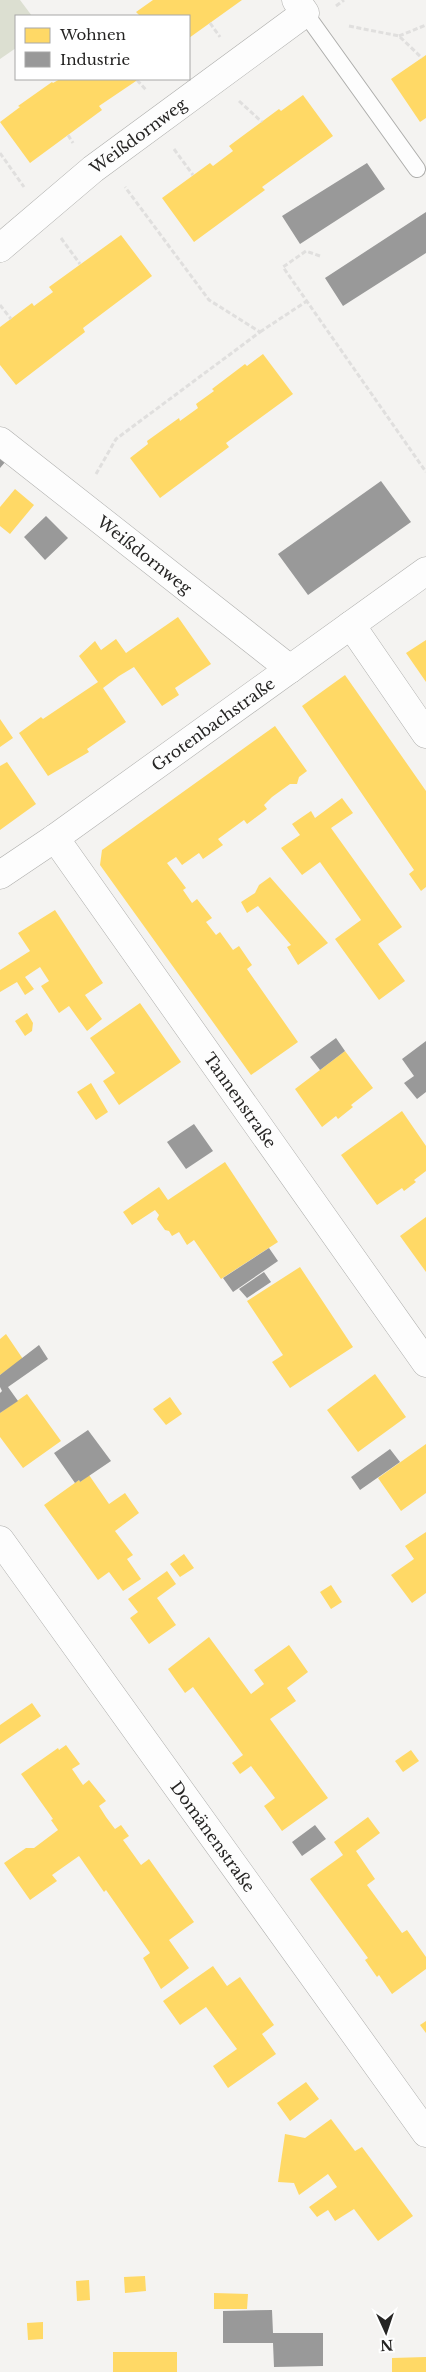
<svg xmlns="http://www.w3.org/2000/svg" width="426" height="2372" font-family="'Libre Baskerville',serif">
	<rect width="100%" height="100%" fill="#f4f3f1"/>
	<path fill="#dcdfd1" d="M0 0H20L32 16H16V48L0 59Z"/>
	<path fill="#ffd966" d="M153 0H242L189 38V16H140L136 12Z
		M426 55V118L420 122 391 79Z
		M60 79H139L99 106 102 110 30 163 0 122 20 107 18 106 52 82 53 83Z
		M303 95 333 136 262 187 265 190 194 242 162 198 210 163 213 166 233 151 229 146 279 109 281 111Z
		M121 235 152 276 83 328 85 332 16 385 0 365V327L32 303 34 306 53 292 49 287Z
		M263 354 293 394 226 443 229 447 160 498 130 458 148 444 147 441 179 418 180 421 198 408 196 404 214 391 212 389 245 364 247 366Z
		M15 489 34 505 10 534 0 526V507Z
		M178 617 211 664 175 688 179 695 162 706 134 667 119 676 103 688 126 722 87 749 89 752 48 776 19 733 41 717 43 719 98 682 79 656 95 641 101 650 116 639 126 653Z
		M426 640V682L406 653Z
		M345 675 426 791V887L421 891 409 874 414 870 302 706Z
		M0 719 13 738 0 747Z
		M275 726 307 771 299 777 297 784H290L272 797 264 805 267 809 247 824 244 820 218 839 223 845 203 859 199 853 182 865 176 857 167 863 186 888 183 890 192 903 197 899 212 918 206 922 216 935 220 932 233 950 239 946 252 965 247 969 298 1042 251 1075 100 865 102 850Z
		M7 762 36 804 0 830V766Z
		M342 798 353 813 331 828 402 927 378 944 405 981 379 1000 335 939 361 920 320 862 302 875 281 848 300 835 292 824 311 811 315 818Z
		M270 877 328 943 298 965 287 947 291 945 258 906 247 913 241 902 255 893 259 885Z
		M55 910 103 983 85 995 102 1019 87 1031 69 1006 59 1013 41 986 49 981 40 967 25 977 34 989 25 995 17 982 0 992V970L30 951 18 933Z
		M140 1003 181 1062 119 1105 103 1081 115 1073 90 1038Z
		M27 1013 33 1023 32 1031 25 1036 15 1021Z
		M345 1051 373 1088 351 1105 353 1107 338 1119 336 1116 322 1127 295 1089Z
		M91 1083 108 1112 96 1120 77 1092Z
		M402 1111 426 1146V1171L414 1180 416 1182 404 1191 402 1188 377 1205 341 1155Z
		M225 1162 278 1242 221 1279 194 1240 187 1245 179 1232 172 1236 169 1231 165 1230 157 1219 159 1215 155 1210 132 1225 123 1212 159 1187 168 1200Z
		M426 1217V1272L400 1236Z
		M300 1267 353 1347 290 1388 272 1362 283 1355 247 1301Z
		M6 1334 23 1359 0 1375V1339Z
		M375 1374 406 1417 358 1452 327 1410Z
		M27 1394 61 1441 23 1468 0 1437V1413Z
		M170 1397 182 1414 166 1425 153 1409Z
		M426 1444V1493L401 1511 378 1478Z
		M89 1475 109 1504 125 1493 139 1513 115 1531 133 1555 127 1559 141 1579 123 1591 109 1572 98 1580 44 1505 79 1480 80 1482Z
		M426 1532V1593L412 1603 391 1575 414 1559 405 1546Z
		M184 1554 194 1568 180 1577 170 1564Z
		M167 1571 176 1584 157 1598 176 1625 149 1644 130 1618 138 1612 128 1599Z
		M331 1585 342 1602 331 1609 320 1592Z
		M209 1637 251 1694 264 1684 254 1670 289 1645 308 1672 287 1688 296 1701 270 1719 328 1798 282 1831 264 1806 275 1798 251 1766 240 1774 232 1763 243 1755 193 1687 185 1693 168 1669Z
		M32 1703 41 1716 0 1744V1725Z
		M66 1745 80 1764 72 1769 83 1785 89 1780 106 1801 99 1806 106 1817 115 1829 121 1825 129 1836 123 1840 141 1865 149 1859 194 1922 169 1940 189 1968 161 1989 143 1958 150 1953 106 1890 104 1892 79 1856 52 1875 57 1881 30 1900 4 1863 26 1848H34L58 1830 51 1820 53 1819 21 1774 58 1748 59 1750Z
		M411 1750 419 1761 403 1772 395 1761Z
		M368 1817 380 1833 356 1851 375 1879 367 1885 402 1933 407 1930 426 1957V1969L392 1994 379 1975 377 1977 365 1960 368 1958 310 1879 343 1855 334 1842Z
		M213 1966 227 1986 240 1977 274 2025 262 2034 276 2054 228 2088 213 2066 237 2049 206 2007 180 2025 163 2001Z
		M426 2021V2033L420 2025Z
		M306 2082 319 2099 290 2121 277 2103Z
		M331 2119 355 2151 362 2147 413 2216 378 2241 354 2209 335 2221 328 2210 317 2217 309 2207 337 2187 328 2174 299 2195 294 2183 278 2182 285 2134 305 2138Z
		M145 2276 146 2291 125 2293 124 2277Z
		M89 2280 90 2300 77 2301 76 2281Z
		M214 2293 248 2294 247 2309H214Z
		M43 2322V2339L28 2340 27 2323Z
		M113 2352H177V2372H113Z
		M426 2357V2372H392V2358Z"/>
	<path fill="#999" d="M367 163 385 189 300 244 282 216Z
		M426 212V253L343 306 325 278Z
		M0 457 6 461 0 468Z
		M381 481 411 522 308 595 278 554Z
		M46 516 68 538 45 560 24 537Z
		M336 1038 345 1051 320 1070 310 1057Z
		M426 1041V1092L417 1099 404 1083 414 1076 402 1059Z
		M194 1124 213 1151 186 1169 167 1142Z
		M269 1248 278 1261 233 1292 223 1278Z
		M264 1272 271 1282 247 1298 239 1289Z
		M39 1345 48 1359 8 1387 18 1401 0 1413V1393L2 1391 0 1387V1375Z
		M88 1430 111 1461 80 1482 79 1480 75 1483 54 1453Z
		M390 1449 400 1462 360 1490 351 1477Z
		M315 1825 326 1839 302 1856 292 1842Z
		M272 2310 273 2333H323V2366L274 2367 273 2343H223V2311Z"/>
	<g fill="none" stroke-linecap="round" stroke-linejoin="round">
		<g stroke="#aeaeac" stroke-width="18">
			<path id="lane" d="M305 13 417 169"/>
		</g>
		<g stroke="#aeaeac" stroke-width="29">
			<g id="street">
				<path id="s1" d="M0 248 93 169 305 13 296 0"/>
				<path id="s2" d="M0 441 290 669"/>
				<path d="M351 625 426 734"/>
				<path id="s3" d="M55 838 426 1363"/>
				<path id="s4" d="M0 875 55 838 426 571"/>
				<path id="s5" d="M0 1540 426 2133"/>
			</g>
		</g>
		<path stroke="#e0dfde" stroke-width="3" stroke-dasharray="5 2.5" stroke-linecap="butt" d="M336 6 344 0
			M210 23 220 37
			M349 26 399 36 422 58
			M399 36 426 25
			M137 80 146 90
			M239 101 262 122
			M68 135 73 143
			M174 149 193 175
			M0 153 24 187
			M61 238 80 264
			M320 256 306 251 283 267 426 472
			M0 305 11 319
			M260 332 307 301
			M96 474 116 439 260 332 209 300 125 187"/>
		<use href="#lane" stroke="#fdfdfd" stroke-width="16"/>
		<use href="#street" stroke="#fdfdfd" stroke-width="28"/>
	</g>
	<g text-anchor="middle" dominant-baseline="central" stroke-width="5" stroke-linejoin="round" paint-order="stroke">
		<g font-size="16" fill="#262524" stroke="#fff">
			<text stroke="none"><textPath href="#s1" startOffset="178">Weißdornweg</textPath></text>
			<text stroke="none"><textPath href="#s2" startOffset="184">Weißdornweg</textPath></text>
			<text stroke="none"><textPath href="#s4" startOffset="261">Grotenbachstraße</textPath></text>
			<text stroke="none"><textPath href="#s3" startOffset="321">Tannenstraße</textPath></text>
			<text stroke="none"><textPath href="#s5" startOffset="365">Domänenstraße</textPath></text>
		</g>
	</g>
	<rect x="15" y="15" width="175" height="65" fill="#ffffff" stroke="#a8a8a7"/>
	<rect x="25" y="28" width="25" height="15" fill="#ffd966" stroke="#a8a8a7"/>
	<text x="60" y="40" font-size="15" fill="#262524">Wohnen</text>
	<rect x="25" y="52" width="25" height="15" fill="#999999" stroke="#a8a8a7"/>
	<text x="60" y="65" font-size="15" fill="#262524">Industrie</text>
	<g transform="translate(386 2332) rotate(177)" stroke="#ffffff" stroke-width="4" paint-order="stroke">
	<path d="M0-4L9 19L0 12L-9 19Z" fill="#262524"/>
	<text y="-8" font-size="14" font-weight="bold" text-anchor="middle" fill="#262524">N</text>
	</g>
</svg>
